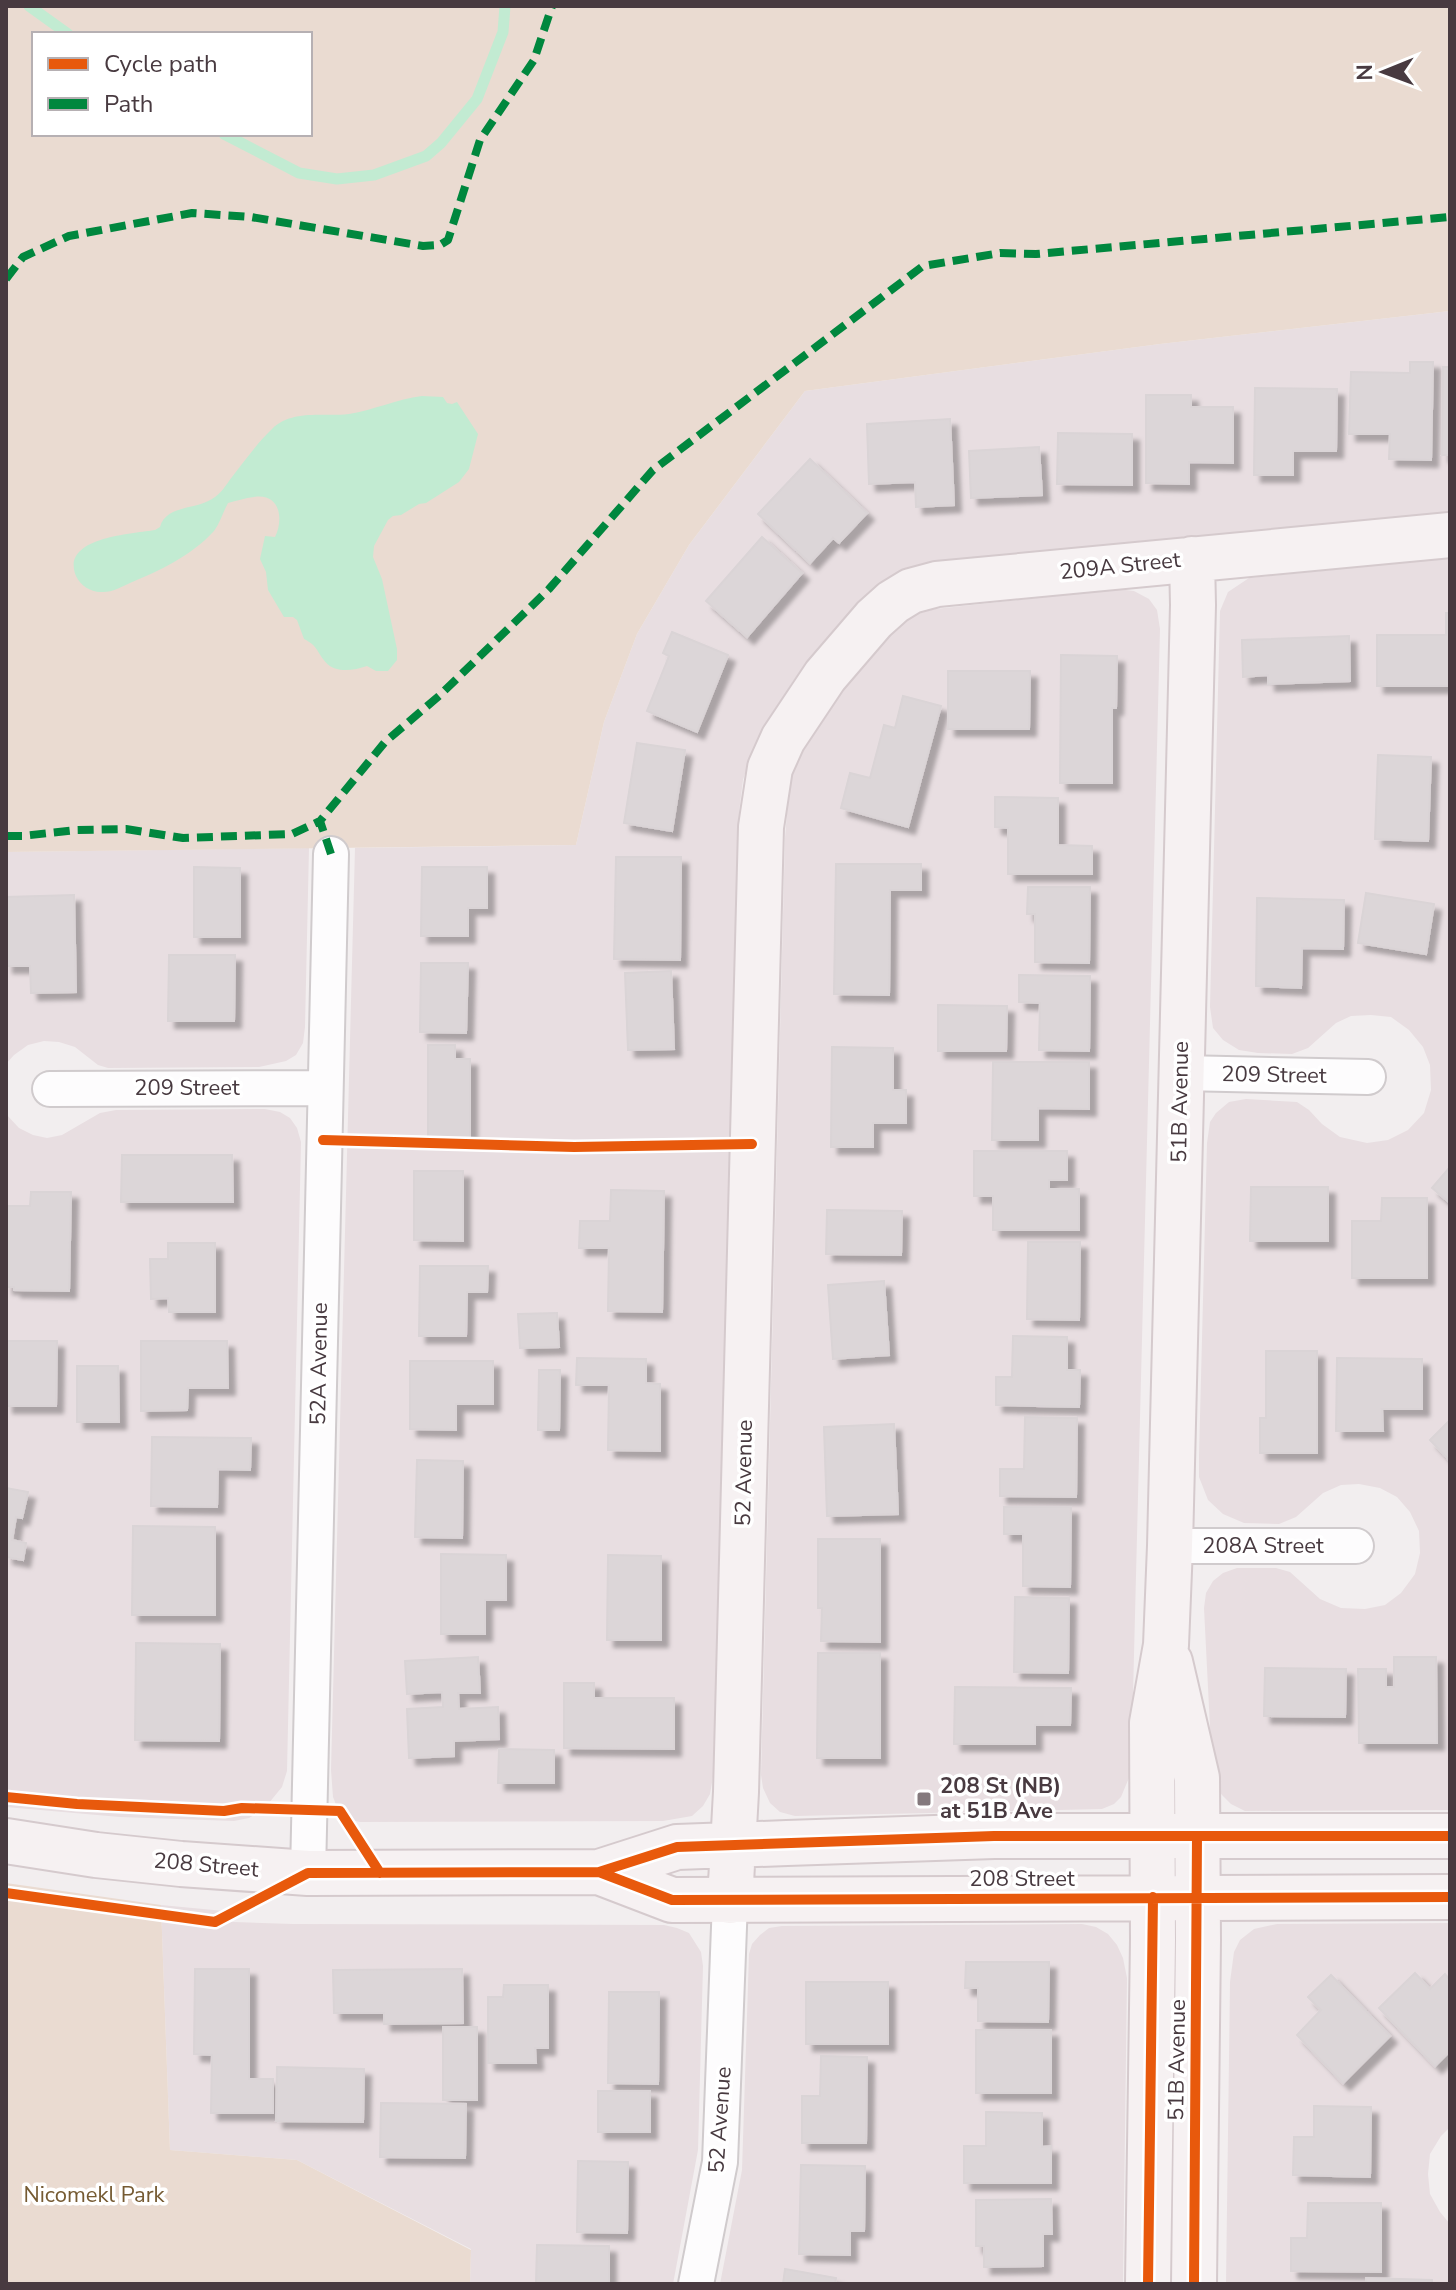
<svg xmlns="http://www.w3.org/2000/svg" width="1456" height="2290" font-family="'Nunito Sans',sans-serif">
	<defs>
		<filter id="shadow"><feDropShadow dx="7" dy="7" stdDeviation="2" flood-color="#0004"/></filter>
	</defs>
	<rect width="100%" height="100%" fill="#f2eeef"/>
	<path fill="#e8dee1" d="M1450 311V515L1185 538 957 560 925 565 900 572 872 590 849 613 793 681 762 731 752 751 743 780 739 812 713 1777 710 1794 703 1806 692 1816 663 1821 360 1822 350 1820 344 1816 337 1807 333 1797 331 1770 355 848 576 845 604 722 637 634 689 545 805 391 1160 344Z
		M1450 558V1810L1245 1811 1231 1804 1222 1795 1215 1785 1212 1767 1204 1608 1206 1593 1213 1581 1223 1573 1237 1568H1276L1290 1572 1320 1599 1341 1608 1365 1609 1385 1605 1401 1593 1415 1574 1420 1553 1419 1531 1410 1512 1397 1497 1380 1488 1359 1484 1341 1485 1323 1493 1296 1517 1279 1524 1244 1523 1223 1514 1208 1500 1199 1477V1456L1207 1143 1210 1122 1216 1113 1229 1102 1246 1099 1297 1102 1309 1110 1322 1124 1340 1137 1367 1143 1388 1140 1408 1130 1424 1113 1431 1090 1430 1065 1423 1047 1409 1030 1391 1017 1371 1015 1351 1016 1336 1023 1308 1048 1292 1054 1258 1053 1239 1050 1223 1040 1213 1028 1210 1007 1220 611 1228 592 1249 578Z
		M1118 589 1134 591 1149 599 1157 610 1160 629 1131 1773 1121 1797 1114 1804 1102 1809 795 1816 780 1812 770 1803 763 1788 761 1775 785 838 789 788 795 766 813 730 879 643 895 627 913 615 935 609Z
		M309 848 305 1027 303 1043 296 1055 286 1061 259 1067 108 1068 98 1065 75 1047 59 1042 44 1041 28 1045 14 1055 6 1064V852Z
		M265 1109 280 1112 290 1118 297 1128 301 1142 287 1771 282 1787 264 1809 249 1818 234 1821 120 1817 6 1807V1114L19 1128 33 1135 47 1138 62 1135 100 1113 116 1110Z
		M161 1905 224 1911V1921L234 1922 293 1924 664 1925 677 1928 689 1933 701 1952 703 1966 698 2150 673 2284H470L471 2249 297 2160 170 2150Z
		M1450 1923V2127L1441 2136 1430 2154 1428 2174 1430 2194 1440 2212 1450 2224V2284H1226L1230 1982 1234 1952 1240 1940 1254 1929 1277 1924Z
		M1082 1924 1096 1927 1108 1934 1117 1945 1123 1958 1127 1978 1123 2284H720L742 2170 749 1954 752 1944 760 1935 769 1928 782 1926Z"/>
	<path fill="#eadbd1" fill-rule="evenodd" d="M6 6H1450V311L1160 344 805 391 689 545 637 634 604 722 576 845 6 852ZM34 34H310V134H34Z
		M6 1883 161 1905 170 2150 297 2160 471 2250 470 2284H6Z"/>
	<path fill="#c2ebd2" d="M422 396 443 397 447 403 452 404 457 402 478 434 469 469 459 482 426 503 419 504 401 515 393 516 388 520 374 546 373 557 382 579 397 649V660L388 671H376L367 666C352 671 333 674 323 659 316 649 316 645 304 639L297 620 293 617H284L268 590 266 572 260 559 265 536 275 537C284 519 280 493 254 497 245 498 236 501 228 503 223 512 220 523 214 531 191 556 161 570 130 583 121 587 111 593 101 592 90 592 80 585 76 576 60 537 132 534 155 530L160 527C166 505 195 510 212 499 222 493 225 486 232 477 245 461 257 443 272 429 292 409 324 417 349 414 374 410 397 399 422 396Z"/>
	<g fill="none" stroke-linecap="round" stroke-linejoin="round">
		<path stroke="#c2ebd2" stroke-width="11" d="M29 6 68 34
			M224 134 299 173 337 179 374 175 426 156 441 143 477 99 503 32 505 6"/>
	</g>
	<path fill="#dcd6d8" stroke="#dad4d6" stroke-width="2" filter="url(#shadow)" d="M1410 362H1433L1431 460 1389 459 1390 434H1349L1351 372 1410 373Z
		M1443 367H1450V455H1442Z
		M1255 388 1337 389 1336 451H1293V475H1254Z
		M1146 395H1191V407H1233V463L1189 462V484L1146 483Z
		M950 419 954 505 916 507 915 482 869 484 867 424Z
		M1058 433 1132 434V485L1057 484Z
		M1039 447 1042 495 971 498 969 451Z
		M810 459 867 513 839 543 833 538 810 563 758 514Z
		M762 537 802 573 747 637 706 601Z
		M1446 613H1450V686H1377V635H1446Z
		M672 632 728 655 697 732 647 711 669 656 663 653Z
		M1349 636 1350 681 1268 684V675L1243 677 1242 640Z
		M1061 655 1117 656 1116 708H1112V783H1060Z
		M948 671H1030L1029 729H948Z
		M903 696 941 706 908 827 841 808 850 773 870 778 884 725 895 728Z
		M637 743 685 750 672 831 624 823Z
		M1378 755 1431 757 1428 841 1375 839Z
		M995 797 1058 798V845L1092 846V874H1008V828L995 827Z
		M616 857H681L680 960 614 959Z
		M836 864H921V890H890L889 995 834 994Z
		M194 867 240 868V937H194Z
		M422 867H487V908H468V936H421Z
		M1028 887H1090L1089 963 1035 962V914H1027Z
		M1366 893 1434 904 1426 954 1358 943Z
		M74 895 76 992 31 993 30 966H6V897Z
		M1257 898 1344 900 1343 949 1302 948 1301 988 1256 986Z
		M169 955H235L234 1021H168Z
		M421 963H468L466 1033 420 1032Z
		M671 971 674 1049 628 1050 625 973Z
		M1019 975 1090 976 1089 1051 1039 1050 1040 1003 1019 1002Z
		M938 1005 1007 1006 1006 1051H938Z
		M428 1045H455V1059H470V1139L428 1138Z
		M832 1047 893 1048V1090H906V1123H873V1147H831Z
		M993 1062H1089V1109L1038 1108V1140H992Z
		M974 1151H1067V1180H1049V1189H1079V1230H993V1196H974Z
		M122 1155H232L233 1202H121Z
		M1450 1167V1203L1432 1188Z
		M414 1171H463V1241L414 1240Z
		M1251 1187H1328V1241H1250Z
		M611 1190 664 1191 662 1312 608 1311 609 1248H579L580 1221H610Z
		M31 1192H71L69 1291 14 1290V1287H6V1206H30Z
		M1382 1198H1427V1278H1352V1221H1381Z
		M827 1210 902 1211 901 1255 826 1254Z
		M1028 1242H1080L1079 1320 1027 1319Z
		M168 1243H215V1312H169L168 1298 151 1299 150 1259H168Z
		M420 1266H488L487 1292H467L466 1336H419Z
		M884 1281 889 1355 833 1359 828 1285Z
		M557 1313 559 1347 520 1348 518 1314Z
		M1013 1336 1067 1337V1370H1080L1079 1407 996 1405V1377H1012Z
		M6 1341H57L56 1406H6Z
		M141 1341H227L228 1388H188L187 1410 141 1411Z
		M1266 1351H1317V1453H1260V1418H1266Z
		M577 1358 646 1359V1383L660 1384V1451L608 1450 609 1385H576Z
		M1337 1358 1422 1359V1409H1382L1383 1431H1336Z
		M410 1361H493V1404H456V1430L410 1429Z
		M77 1366H118L119 1422H77Z
		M539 1370H560L559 1430H538Z
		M1025 1417 1077 1418 1076 1497 1000 1496V1469H1024Z
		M1450 1420V1461L1430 1440Z
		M894 1424 898 1514 827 1516 824 1427Z
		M152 1437 251 1438 250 1470 218 1469 217 1507 151 1506Z
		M417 1460 463 1461 462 1538 415 1537Z
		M6 1488 28 1492 22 1518 16 1517 12 1540 26 1543 23 1560 6 1557Z
		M1004 1507H1071L1070 1587 1023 1586V1534H1004Z
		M133 1526 215 1527V1615H132Z
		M818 1539H880V1642L821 1641 822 1608H818Z
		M441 1554 506 1555V1600H485V1634H441Z
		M608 1555 661 1556V1640H607Z
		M1015 1597 1069 1598 1068 1673 1014 1672Z
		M136 1643 220 1644 219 1741 135 1740Z
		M818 1653H880V1758H817Z
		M478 1657 480 1693H458L459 1709 498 1707 499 1739 454 1741V1756L409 1758 407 1709 443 1707 442 1692 407 1694 405 1661Z
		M1394 1657H1436L1437 1743H1359L1358 1669H1386V1687H1394Z
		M1265 1668 1346 1669 1345 1717 1264 1716Z
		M564 1683H594V1698H674V1749L564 1748Z
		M955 1687 1071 1688 1070 1725H1035V1744H954Z
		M499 1749 554 1750V1783H498Z
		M966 1962H1049L1048 2022 978 2021V1988H965Z
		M195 1969H249V2079H273V2113H211L212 2055 194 2054Z
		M462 1969 463 2023 384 2024V2013H334L333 1970Z
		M1415 1973 1430 1989 1445 1974 1450 1980V2051L1435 2066 1379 2008Z
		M1331 1975 1390 2036 1343 2083 1297 2035 1321 2010 1308 1997Z
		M806 1982H888V2044H806Z
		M504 1985H548V2048H535L536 2063H488V1997H503Z
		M609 1992H659L658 2084 608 2083Z
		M443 2027H477V2100H443Z
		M976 2030H1051V2093H976Z
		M821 2056 867 2057 866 2143H802V2096H820Z
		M277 2067 364 2069 363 2122 276 2121Z
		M598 2091H650V2132H598Z
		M381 2103 466 2104 465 2158 380 2157Z
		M1314 2106 1371 2107 1370 2177 1293 2175 1294 2137H1314Z
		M986 2112 1042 2113V2147L1051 2146V2183H964V2146H986Z
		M578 2161 628 2162 627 2233 577 2232Z
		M801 2165 865 2166 864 2231H850V2255L799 2254Z
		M1051 2199 1052 2234H1043V2266L984 2267V2246H976V2200Z
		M1308 2203H1381V2272L1291 2271V2238H1307Z
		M537 2245 609 2246V2284H536Z
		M785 2269 836 2278 835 2284H783Z
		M1366 2278 1432 2280V2284H1366Z"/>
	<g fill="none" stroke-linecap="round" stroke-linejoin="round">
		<g stroke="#d0cbcd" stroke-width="38">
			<path id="street" d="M1181 1073 1368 1077
				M50 1089 325 1088
				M1170 1546H1356
				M308 1873 331 854
				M696 2284 720 2162 730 1901"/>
		</g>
		<g stroke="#d5cacd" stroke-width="48">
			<path id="secondary" d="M1170 1662 1197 1778 1198 1940 1194 2284
				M6 1841 96 1855 181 1864 308 1873 599 1872 677 1847 787 1843 994 1836H1450
				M599 1872 672 1900 1450 1897
				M730 1901 736 1792 761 827 770 768 783 739 825 676 874 619 893 602 911 591 937 584 1450 535
				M1148 2284 1153 1940 1152 1723 1166 1645 1170 1546 1193 605 1192 559"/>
		</g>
		<use href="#street" stroke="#fdfcfd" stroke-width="34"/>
		<use href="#secondary" stroke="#f6f1f2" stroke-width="44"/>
		<path stroke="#00873e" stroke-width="8" stroke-dasharray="16 8" stroke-linecap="butt" d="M6 279 23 257 69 236 192 213 251 217 423 246 440 245 448 240 480 140 534 60 552 6
			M6 836H22L77 830 126 829 183 838 292 834 320 821
			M331 854 320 821 385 742 439 696 549 589 653 470 923 266 1000 253 1036 254 1450 217"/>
		<g stroke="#fff" stroke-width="15">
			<path id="cycleway" d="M323 1140 574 1147 752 1144
				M6 1797 77 1804 224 1811 242 1808 340 1811 380 1873
				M599 1872 672 1900 1450 1897
				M6 1893 215 1922 308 1873 599 1872 677 1847 994 1836H1450
				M1148 2284 1153 1897
				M1194 2284 1197 1836"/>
		</g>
		<use href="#cycleway" stroke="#e8590c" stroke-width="10"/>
	</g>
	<rect fill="#84797d" stroke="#fff" stroke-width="3" x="916" y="1791" width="16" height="16" rx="4"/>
	<g text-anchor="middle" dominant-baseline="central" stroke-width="7" stroke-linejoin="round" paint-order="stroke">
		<g font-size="22" fill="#483a40" stroke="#fff">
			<text transform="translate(1120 566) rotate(-6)">209A Street</text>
			<text transform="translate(1274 1075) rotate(1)">209 Street</text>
			<text x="187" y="1088">209 Street</text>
			<text transform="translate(1180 1102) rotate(-89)">51B Avenue</text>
			<text transform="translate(319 1364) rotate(-89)">52A Avenue</text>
			<text transform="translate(744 1473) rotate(-89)">52 Avenue</text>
			<text x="1263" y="1546">208A Street</text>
			<text transform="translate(206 1865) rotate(5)">208 Street</text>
			<text x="1022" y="1879">208 Street</text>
			<text transform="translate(1177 2060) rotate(-89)">51B Avenue</text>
			<text transform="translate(720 2120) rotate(-86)">52 Avenue</text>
		</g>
		<g font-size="22" font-weight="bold" fill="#483a40" stroke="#fff" text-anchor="start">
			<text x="940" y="1786">208 St (NB)<tspan x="940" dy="25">at 51B Ave</tspan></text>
		</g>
		<g font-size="22" fill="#755a32" stroke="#fff">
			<text x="94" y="2195">Nicomekl Park</text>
		</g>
	</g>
	<rect width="1456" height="2290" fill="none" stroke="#483a40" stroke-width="16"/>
	<rect x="32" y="32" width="280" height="104" fill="#ffffff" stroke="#b6b0b3" stroke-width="2"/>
	<rect x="48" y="58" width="40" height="12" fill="#e8590c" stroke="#b6b0b3" stroke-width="2"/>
	<text x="104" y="72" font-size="24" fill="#483a40">Cycle path</text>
	<rect x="48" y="98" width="40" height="12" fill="#00873e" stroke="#b6b0b3" stroke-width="2"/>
	<text x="104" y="112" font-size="24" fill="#483a40">Path</text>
	<g transform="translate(1384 72) rotate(269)" stroke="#ffffff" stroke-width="6" paint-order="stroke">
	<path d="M0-6L14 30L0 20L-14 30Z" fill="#483a40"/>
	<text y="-12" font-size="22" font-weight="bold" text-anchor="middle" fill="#483a40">N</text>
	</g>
</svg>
